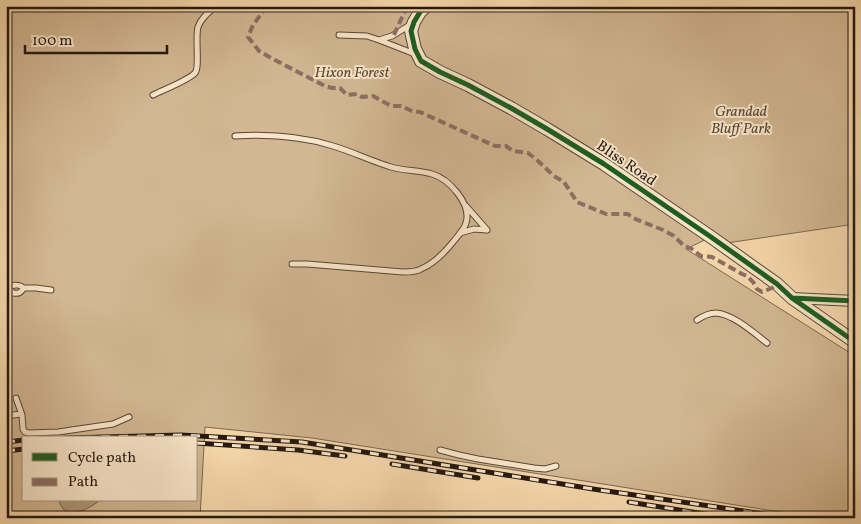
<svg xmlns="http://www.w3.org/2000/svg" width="861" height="524" font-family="Vollkorn,serif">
	<rect width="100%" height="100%" fill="#f6d8ad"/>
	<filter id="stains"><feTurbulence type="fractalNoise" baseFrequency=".004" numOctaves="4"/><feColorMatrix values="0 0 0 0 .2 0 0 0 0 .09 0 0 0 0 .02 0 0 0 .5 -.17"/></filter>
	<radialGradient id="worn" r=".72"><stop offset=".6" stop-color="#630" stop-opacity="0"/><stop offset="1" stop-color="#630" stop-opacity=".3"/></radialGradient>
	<path fill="#d2b792" stroke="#7b6852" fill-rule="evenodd" d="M6 6H855V224L720 244 711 237 686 249 855 356V518H818L312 438 205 427 200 518H6ZM24 438H196V500H24Z"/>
	<path fill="#af9778" stroke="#77644f" d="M58 500H100C92 507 81 512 71 514L63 509Z"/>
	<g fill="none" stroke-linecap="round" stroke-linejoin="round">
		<g stroke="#584838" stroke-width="7">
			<path id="service" d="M410 25 392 36 379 40 415 54
				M339 35 367 36 379 40
				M153 95C163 90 187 81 195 73 200 68 195 37 198 27 201 18 209 12 216 6
				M235 136C268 134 301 136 333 146 353 152 371 161 391 167 404 171 418 170 432 174 449 179 472 204 466 223 464 230 457 237 453 242 445 252 433 264 421 269 416 272 409 272 403 272L307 264H292
				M466 206 487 230
				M460 233 474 229 487 230
				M24 288C20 293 19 294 13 293L10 290 11 286C17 284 20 285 24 288H36L51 290
				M697 320C703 316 709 313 716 313 733 314 754 333 767 343
				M16 398 22 415 23 429 25 432 29 433 58 432 113 424 129 417
				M6 416 21 414
				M440 450 459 455 478 459 534 468 545 469 556 466"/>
		</g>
		<g stroke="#584838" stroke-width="12">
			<path id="minor" d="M792 298 855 301"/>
		</g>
		<g stroke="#584838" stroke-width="14">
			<path id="tertiary" d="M426 6 420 12 414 22 411 31 415 49 421 61 440 72 468 85 511 108 547 129 604 164 711 237 777 284 792 298 855 342"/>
		</g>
		<use href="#service" stroke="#f9e6ca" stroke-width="5"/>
		<use href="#minor" stroke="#f9e6ca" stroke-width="10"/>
		<use href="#tertiary" stroke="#f9e6ca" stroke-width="12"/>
		<g stroke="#241811" stroke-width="5">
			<path id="rail" d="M65 438 181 435 302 442 593 489 792 518
				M6 442 24 440
				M196 443 298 450 345 456
				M6 451 24 449
				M392 464 478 478
				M629 502 730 518"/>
		</g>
		<use href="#rail" stroke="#f9e6ca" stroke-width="3" stroke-dasharray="9" stroke-linecap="butt"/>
		<path stroke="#8d6e63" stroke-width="4" stroke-dasharray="8 4" stroke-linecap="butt" d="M267 6 253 25 248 37 259 51 275 60 325 86 332 88H340L347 95 357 94 362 97 373 96 391 106H401L412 111 420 112 495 146H506L513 151 528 153 537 160 554 176 564 182 577 202 606 214H628L633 218 663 230 674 236 684 246 692 249 701 256 712 257 742 274 747 276 753 282 757 289 762 292 772 288 777 284
			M394 35 407 6"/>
		<g stroke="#f9e6ca" stroke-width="8">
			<path id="cycleway" d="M426 6 420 12 414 22 411 31 415 49 421 61 440 72 468 85 511 108 547 129 604 164 711 237 777 284 792 298 855 342
				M792 298 855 301"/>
		</g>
		<use href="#cycleway" stroke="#1b5e20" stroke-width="5"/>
	</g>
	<g text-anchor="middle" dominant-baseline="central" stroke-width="4" stroke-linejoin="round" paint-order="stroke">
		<g font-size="15" font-style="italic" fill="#584838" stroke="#f9e6ca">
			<text x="352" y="73">Hixon Forest</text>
			<text x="741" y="112">Grandad<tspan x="741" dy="17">Bluff Park</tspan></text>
		</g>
		<g font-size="15" fill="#241811" stroke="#f9e6ca">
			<text transform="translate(626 164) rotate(34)">Bliss Road</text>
		</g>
	</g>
	<rect width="861" height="524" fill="none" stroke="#f6d8ad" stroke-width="25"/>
	<rect x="8" y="8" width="846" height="509" fill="none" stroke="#241811" stroke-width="2.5"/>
	<rect x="12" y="12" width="836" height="499" fill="none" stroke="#241811"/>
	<rect x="22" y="436" width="175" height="65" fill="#f9e6ca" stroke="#a49480"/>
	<rect x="32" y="453" width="25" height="8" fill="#1b5e20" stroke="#a49480"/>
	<text x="68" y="462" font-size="15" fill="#241811">Cycle path</text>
	<rect x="32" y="478" width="25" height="8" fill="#8d6e63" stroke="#a49480"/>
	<text x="68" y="486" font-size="15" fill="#241811">Path</text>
	<path d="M25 45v8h142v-8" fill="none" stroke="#241811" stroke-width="2.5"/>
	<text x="32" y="45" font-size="15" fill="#241811" stroke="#f9e6ca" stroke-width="4" paint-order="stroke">100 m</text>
	<rect width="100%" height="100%" filter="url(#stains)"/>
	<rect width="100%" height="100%" fill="url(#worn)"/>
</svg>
